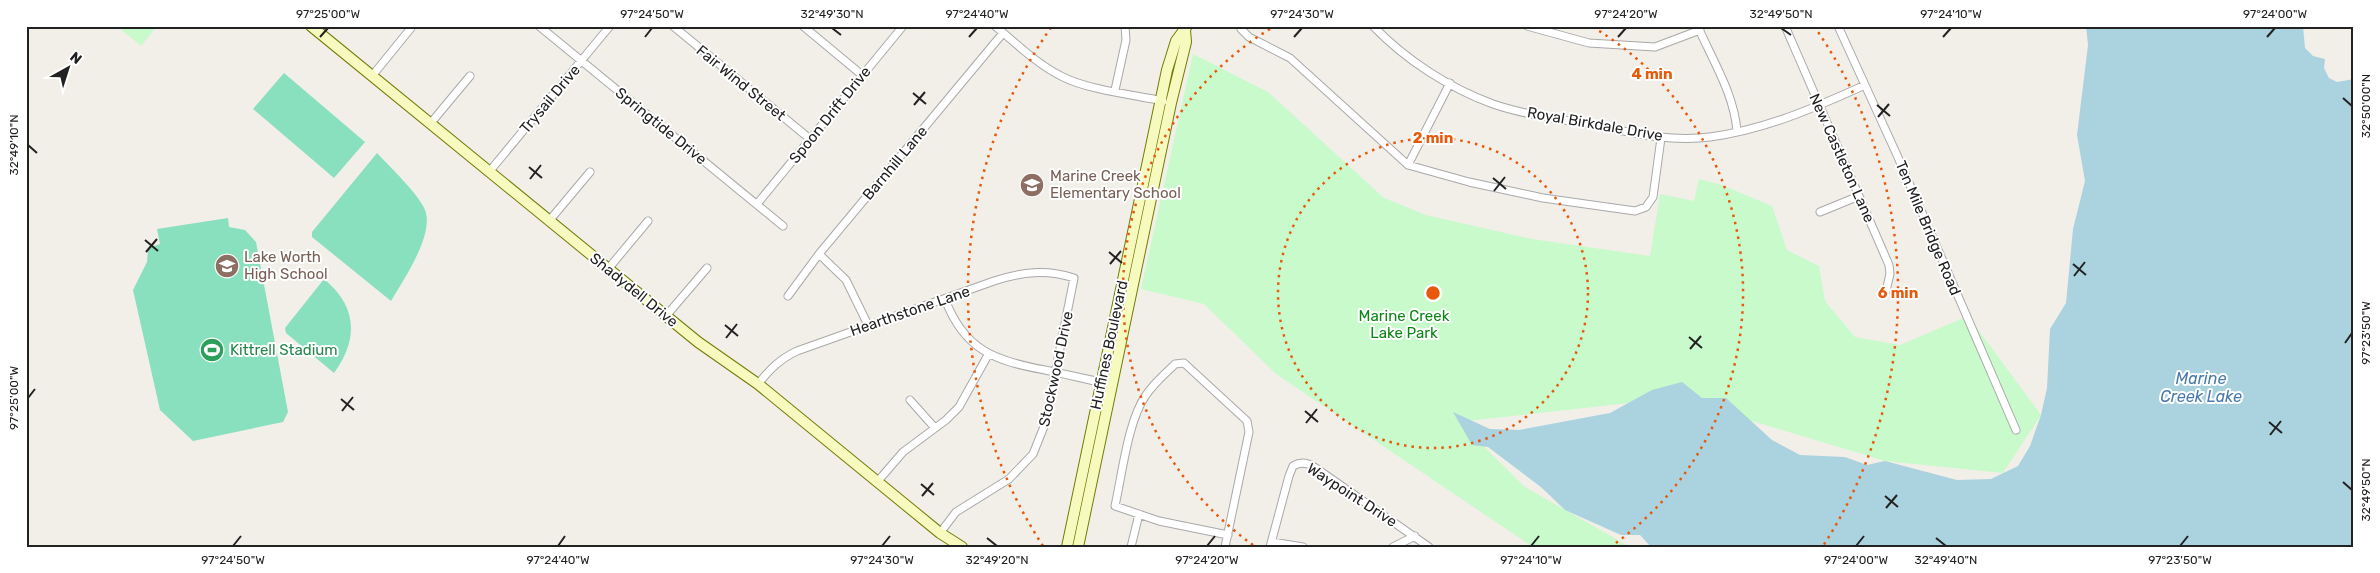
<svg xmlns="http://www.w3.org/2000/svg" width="2380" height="573" font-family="Rubik,sans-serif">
	<rect width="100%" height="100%" fill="#f2efe9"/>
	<path fill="#c8facc" d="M117 26H157L141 46Z
		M1193 54 1268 92 1384 198 1426 215 1532 239 1650 256 1660 194 1694 201 1699 179 1722 185 1772 206 1787 250 1819 266 1825 301 1855 337 1900 345 1968 316 2041 415 2003 473 1885 461 1752 421 1691 396 1459 422 1525 487 1630 547H1533L1276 374 1204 304 1141 289Z"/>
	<path fill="#88e0be" d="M284 73 365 142 334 178 253 109Z
		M377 153C388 165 423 198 426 213 432 238 404 279 391 301L312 237V232Z
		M228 218 229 227 245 230 256 242 288 412 283 422 193 441 160 410 133 290 147 262 148 250 151 247 160 244 157 229Z
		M324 279C357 306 359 339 334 373L286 333 285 328Z"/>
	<path fill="#aad3df" d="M2086 26H2303L2305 48 2313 56 2325 59 2324 68 2329 78 2337 82 2354 79V547H1651L1640 535H1621L1565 510 1542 488 1488 447 1472 445 1453 412 1490 429 1519 430 1610 413 1652 390 1682 382 1702 398H1726L1772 440 1800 455 1845 457 1867 465 1885 461 1957 480 1991 479 2018 466 2030 446 2041 415 2047 388 2050 329 2066 303 2073 229 2085 181 2077 135 2088 45Z"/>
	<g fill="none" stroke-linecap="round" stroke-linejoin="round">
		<g stroke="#a9a9a9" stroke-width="9">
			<path id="street" d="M539 26 783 226
				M673 26 810 139
				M803 26 862 75
				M995 26C1017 44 1038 65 1063 77 1089 90 1134 95 1163 101
				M1243 26 1241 29 1249 37 1290 58 1408 165 1469 182 1543 198 1635 211 1646 207 1653 197 1661 138
				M1373 26C1406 60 1449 88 1493 104 1525 115 1560 119 1593 125 1632 133 1670 142 1710 137 1764 130 1814 108 1863 86
				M1527 26 1589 43 1655 47 1700 30
				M1785 26 1889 265 1890 274 1886 291
				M1838 26 1897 155 2016 430
				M1698 27C1713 61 1734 94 1737 131
				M372 76 411 28
				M1115 90 1126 40 1125 26
				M430 124 470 76
				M1408 165 1450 83
				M489 172 610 26
				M757 204 903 26
				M1820 212 1859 196
				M549 221 590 172
				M819 254 846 280 868 325
				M608 269 648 221
				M788 296 819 254 1003 33
				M945 299C964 350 995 361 1045 370 1065 374 1085 379 1105 383
				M666 316 707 268
				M758 384C770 369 780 359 797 351L994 281C1022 272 1046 269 1074 278L1045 424 1033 454 1009 479 956 512 940 533
				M910 400 935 428
				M878 481 903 452 946 420 959 407 988 355
				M1272 542 1303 547
				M1131 547 1139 514
				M1225 547 1249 432 1247 421 1184 363 1175 364C1165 374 1154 383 1146 395 1128 420 1122 475 1115 506L1159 521 1228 535
				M1270 547 1289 476 1293 466C1305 459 1313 466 1323 473L1429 547
				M1393 547 1415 536"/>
		</g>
		<g stroke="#707d05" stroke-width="12">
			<path id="secondary" d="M311 26 698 342 758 384 940 533 962 547
				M1067 547 1167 70 1176 41 1187 26
				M1078 547 1171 103 1186 42 1185 30"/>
		</g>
		<use href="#street" stroke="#fff" stroke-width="7"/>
		<use href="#secondary" stroke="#f7fabf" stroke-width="10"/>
	</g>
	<path fill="none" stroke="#222" stroke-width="2" d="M832 28 841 35M1781 28 1791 35M320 37 328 28M645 37 652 28M969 37 977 28M1294 37 1302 28M1618 37 1626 28M1943 37 1951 28M2267 37 2275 28M913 93 926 104M2343 98 2352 106M914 105 925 92M1877 105 1890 116M1878 117 1889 104M28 145 37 153M529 167 542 178M1493 178 1506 189M530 179 541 165M1494 191 1505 177M145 240 158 251M146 252 157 239M1109 252 1122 263M1110 264 1121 251M2073 264 2086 275M2074 276 2085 262M725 325 738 336M1689 337 1702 348M726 338 737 324M2345 343 2352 333M1690 349 1701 336M28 398 35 389M341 399 354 410M342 411 353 397M1305 411 1318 422M2269 422 2282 433M1306 423 1317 409M2270 435 2281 421M2343 482 2352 490M921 484 934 495M922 496 933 483M1885 496 1898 507M1886 508 1897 495M987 538 997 546M1936 538 1946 546M233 546 241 536M558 546 565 536M882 546 890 536M1207 546 1215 536M1531 546 1539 536M1856 546 1864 536M2180 546 2188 536"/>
	<g fill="none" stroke="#e8590c" stroke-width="2.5" stroke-dasharray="2.5 5">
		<circle cx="1433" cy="293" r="155"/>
		<path d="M1253 545A310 310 0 0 1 1273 27M1593 27A310 310 0 0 1 1613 545"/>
		<path d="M1043 546A465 465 0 0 1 1052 26M1814 26A465 465 0 0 1 1823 546"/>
	</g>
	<defs>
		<g id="school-disc" transform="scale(1.25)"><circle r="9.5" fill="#8d6e63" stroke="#fff"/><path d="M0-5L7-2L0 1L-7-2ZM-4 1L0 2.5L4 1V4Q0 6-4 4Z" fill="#fff"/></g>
		<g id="stadium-disc" transform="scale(1.25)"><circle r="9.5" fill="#2e9e5b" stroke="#fff"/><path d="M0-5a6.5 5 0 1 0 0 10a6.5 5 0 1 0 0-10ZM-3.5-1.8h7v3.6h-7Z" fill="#fff"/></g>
	</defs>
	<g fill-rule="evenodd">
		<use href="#school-disc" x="1032" y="185"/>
		<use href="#school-disc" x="227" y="266"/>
		<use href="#stadium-disc" x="212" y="350"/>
	</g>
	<g text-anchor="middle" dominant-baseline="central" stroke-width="4" stroke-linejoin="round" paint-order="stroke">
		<g font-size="15" fill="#222" stroke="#fff">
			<text transform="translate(741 83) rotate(39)">Fair Wind Street</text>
			<text transform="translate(550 99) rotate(-50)">Trysail Drive</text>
			<text transform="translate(830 115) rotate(-51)">Spoon Drift Drive</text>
			<text transform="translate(1595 124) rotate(10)">Royal Birkdale Drive</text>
			<text transform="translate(661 126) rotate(39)">Springtide Drive</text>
			<text transform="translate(1842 158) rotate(66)">New Castleton Lane</text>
			<text transform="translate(895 163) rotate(-50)">Barnhill Lane</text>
			<text transform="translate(1928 228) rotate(67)">Ten Mile Bridge Road</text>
			<text transform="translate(634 290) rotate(39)">Shadydell Drive</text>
			<text transform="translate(910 311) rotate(-19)">Hearthstone Lane</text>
			<text transform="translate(1109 345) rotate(-78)">Huffines Boulevard</text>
			<text transform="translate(1056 369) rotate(-78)">Stockwood Drive</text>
			<text transform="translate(1352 495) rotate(33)">Waypoint Drive</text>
		</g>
		<g font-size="15" fill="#785e54" stroke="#fff" text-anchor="start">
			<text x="1050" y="176">Marine Creek<tspan x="1050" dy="17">Elementary School</tspan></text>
			<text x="244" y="257">Lake Worth<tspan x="244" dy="17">High School</tspan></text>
		</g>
		<g font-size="15" fill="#0c8416" stroke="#fff">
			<text x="1404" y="316">Marine Creek<tspan x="1404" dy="17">Lake Park</tspan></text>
		</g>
		<g font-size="15" fill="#27864d" stroke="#fff" text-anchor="start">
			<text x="230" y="350">Kittrell Stadium</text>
		</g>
		<g font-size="16" font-style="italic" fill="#4a7aab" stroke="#fff">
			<text x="2201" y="378">Marine<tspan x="2201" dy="18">Creek Lake</tspan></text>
		</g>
	</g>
	<circle cx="1433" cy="293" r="8" fill="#e8590c" stroke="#fff" stroke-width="2.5"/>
	<g font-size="15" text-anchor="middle" font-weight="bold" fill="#e8590c" stroke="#fff" stroke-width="4" stroke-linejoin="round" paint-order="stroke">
		<text x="1652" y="79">4 min</text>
		<text x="1433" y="143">2 min</text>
		<text x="1898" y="298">6 min</text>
	</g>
	<rect width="2380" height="573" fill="none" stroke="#ffffff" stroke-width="55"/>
	<g transform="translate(68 68) rotate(39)" stroke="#ffffff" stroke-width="4" paint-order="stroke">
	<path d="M0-4L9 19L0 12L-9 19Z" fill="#222222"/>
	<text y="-8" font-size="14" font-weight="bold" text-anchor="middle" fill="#222222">N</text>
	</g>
	<rect x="28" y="28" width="2324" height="518" fill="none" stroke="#222" stroke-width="2"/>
	<g font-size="12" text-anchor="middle" fill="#222">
		<text x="328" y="18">97°25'00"W</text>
		<text x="652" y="18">97°24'50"W</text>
		<text x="832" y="18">32°49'30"N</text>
		<text x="977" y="18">97°24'40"W</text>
		<text x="1302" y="18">97°24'30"W</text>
		<text x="1626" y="18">97°24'20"W</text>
		<text x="1781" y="18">32°49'50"N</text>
		<text x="1951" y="18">97°24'10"W</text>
		<text x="2275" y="18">97°24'00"W</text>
		<text transform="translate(2366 106) rotate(-90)" y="4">32°50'00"N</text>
		<text transform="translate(14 145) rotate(-90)" y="4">32°49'10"N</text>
		<text transform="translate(2366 333) rotate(-90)" y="4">97°23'50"W</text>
		<text transform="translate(14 398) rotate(-90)" y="4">97°25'00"W</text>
		<text transform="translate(2366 490) rotate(-90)" y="4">32°49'50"N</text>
		<text x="233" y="564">97°24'50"W</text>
		<text x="558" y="564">97°24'40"W</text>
		<text x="882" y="564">97°24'30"W</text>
		<text x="997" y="564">32°49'20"N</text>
		<text x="1207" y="564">97°24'20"W</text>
		<text x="1531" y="564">97°24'10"W</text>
		<text x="1856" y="564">97°24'00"W</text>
		<text x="1946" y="564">32°49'40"N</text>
		<text x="2180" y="564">97°23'50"W</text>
	</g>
</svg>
